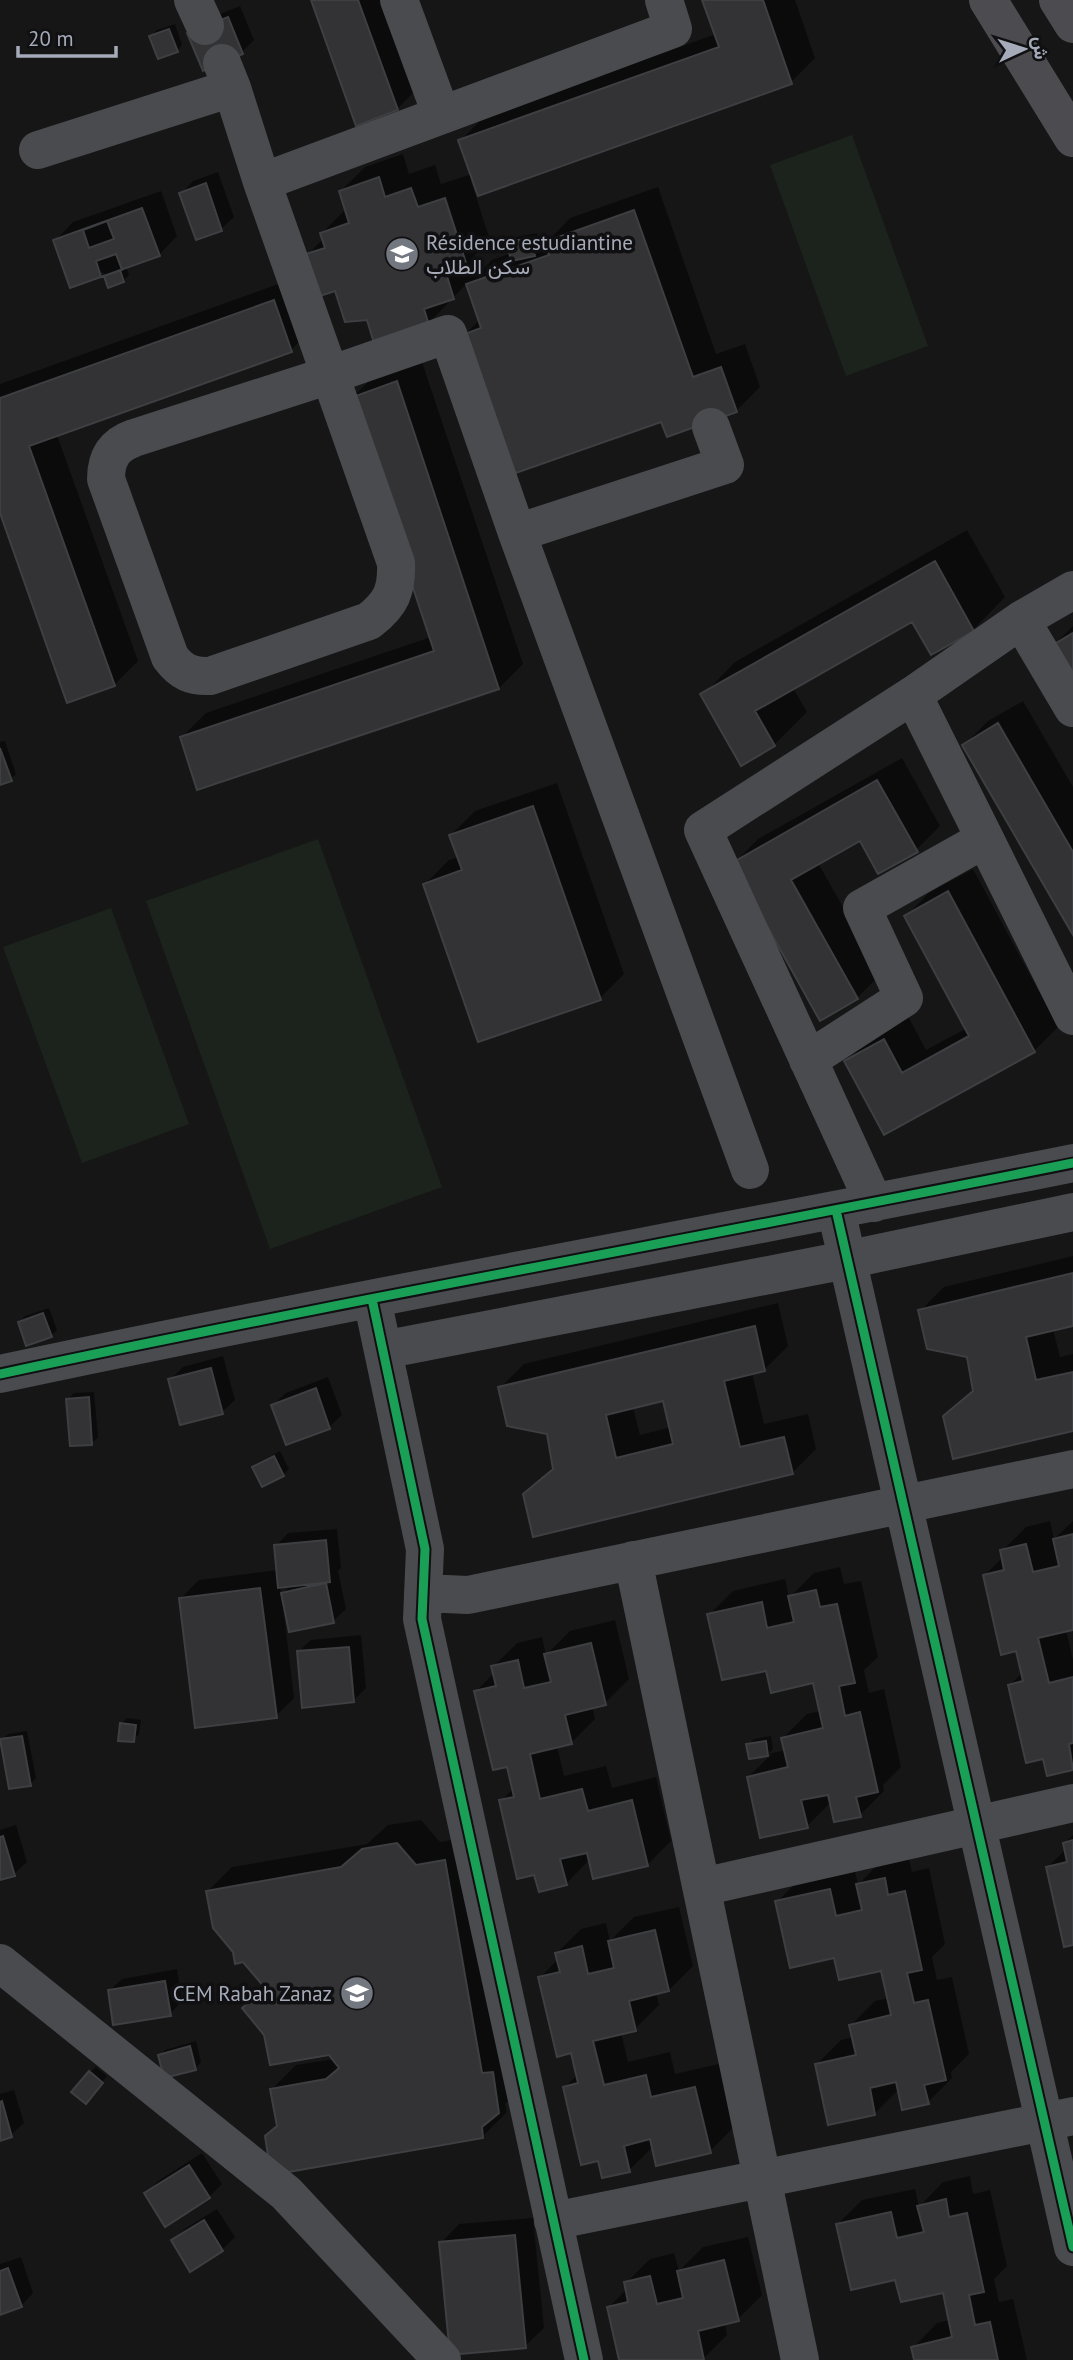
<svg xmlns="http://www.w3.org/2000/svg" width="1073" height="2360" font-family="'PT Sans',Vazirmatn,sans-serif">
	<rect width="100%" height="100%" fill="#161616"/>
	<path fill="#1b231c" d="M852 135 928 346 846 376 770 165Z
		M318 839 442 1187 270 1249 146 901Z
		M111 908 189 1124 82 1163 3 947Z"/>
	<path fill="#0007" fill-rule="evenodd" d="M313 0H391L421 85 397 109Z
		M704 0H795L815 58 791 82 471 181 490 240 472 258 478 274 492 260 511 253 509 243 515 237 537 233 539 243 549 240 570 218 658 187 716 354 745 344 760 387 736 411 662 419 464 336 480 319 467 283 428 324 369 318 336 288 308 254 324 238 322 233 346 209 341 191 365 167 403 154 409 174 435 165 441 184 472 174 460 141 484 117 716 34Z
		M240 6 254 40 242 52 202 21Z
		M175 24 182 45 177 51 151 36 157 30Z
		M218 172 234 217 221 229 181 194 193 181Z
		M161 191 177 236 159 255 126 266 129 275 123 281 105 274 55 241 73 222Z
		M298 277 315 326 291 350 57 435 138 661 114 685 0 508V384Z
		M421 359 523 664 499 688 199 788 182 737 206 713 431 637 352 398 376 374Z
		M967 530 1005 597 973 630 913 619 793 688 807 712 774 745 741 763 703 695 735 662Z
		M1073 626V677L1053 646Z
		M1023 701 1073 787V932L964 745 988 721Z
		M5 741 16 774 11 779 0 783V742Z
		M902 758 940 826 916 850 860 839 818 863 881 974 857 998 734 863 758 839Z
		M557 783 624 974 600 998 425 884 449 860 459 857 451 835 475 811Z
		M973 869 1058 1027 1034 1051 885 1132 847 1061 871 1037 908 1016 926 1050 967 1028 906 916 930 892Z
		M1073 1256V1325L1053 1329 1060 1357 1073 1354V1429L945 1417 975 1388 968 1356 920 1311 944 1287Z
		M778 1303 788 1346 764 1370 752 1373 764 1424 808 1414 816 1449 792 1473 525 1494 555 1465 548 1433 500 1388 524 1364ZM665 1399 671 1427 640 1435 633 1407Z
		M49 1308 57 1330 51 1336 20 1322 25 1316Z
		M223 1356 235 1400 222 1412 170 1380 183 1367Z
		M328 1377 342 1415 329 1427 273 1405 286 1393Z
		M94 1392 98 1437 92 1443 68 1399 74 1393Z
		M280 1451 289 1469 283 1475 254 1468 260 1462Z
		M1050 1521 1054 1539 1073 1521V1628L1066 1630 1073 1660V1768L1048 1774 1044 1757 1010 1685 1023 1672 1017 1649 985 1575 1003 1557 1002 1551 1026 1527Z
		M337 1529 341 1568 338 1571 346 1609 333 1621 284 1614 294 1698 276 1716 181 1598 199 1580 278 1570 276 1546 288 1533ZM292 1584 281 1595 280 1586Z
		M840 1567 844 1584 861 1581 878 1657 864 1670 869 1693 884 1689 901 1767 883 1785 884 1791 860 1815 831 1802 807 1826 748 1777 772 1754 750 1757 748 1745 754 1739 771 1736 773 1749 768 1754 786 1750 783 1738 807 1714 821 1711 814 1681 767 1669 709 1615 733 1591 785 1579 789 1598 814 1573Z
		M615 1620 629 1679 605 1703 592 1706 595 1719 571 1743 557 1746 564 1776 606 1766 612 1788 656 1777 671 1841 647 1865 590 1859 566 1884 535 1873 501 1801 514 1788 509 1765 476 1691 494 1673 493 1667 517 1643 542 1637 546 1655 570 1631Z
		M361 1635 366 1688 354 1700 298 1652 311 1640Z
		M127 1718 141 1720 139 1734 133 1740 121 1724Z
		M27 1731 36 1778 30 1784 2 1740 8 1734Z
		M421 1820 440 1842 469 1837 522 2087 505 2104 507 2112 483 2136 278 2125 272 2089 296 2065 334 2059 329 2053 266 2034 244 2009 266 1986 235 1951 208 1891 232 1867 367 1844 388 1825Z
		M16 1825 27 1862 14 1874 0 1879V1830Z
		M1073 1835V1943L1047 1868 1066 1849 1065 1843Z
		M908 1855 912 1872 929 1868 945 1944 932 1957 937 1980 952 1977 969 2054 951 2072 952 2078 928 2102 899 2089 875 2113 817 2064 841 2040 854 2037 851 2025 875 2001 889 1998 883 1969 835 1956 777 1902 801 1878 854 1866 858 1885 882 1860Z
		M679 1907 693 1966 669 1990 656 1993 659 2005 635 2029 621 2032 628 2062 670 2052 675 2074 719 2064 734 2127 710 2151 654 2146 629 2170 599 2159 565 2087 578 2074 573 2051 540 1978 558 1959 557 1953 581 1929 606 1923 610 1941 634 1917Z
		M177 1969 182 2001 170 2014 109 1991 122 1979Z
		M196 2041 201 2062 196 2068 165 2076 160 2055 165 2050Z
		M96 2067 107 2076 92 2095 90 2072Z
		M14 2090 24 2123 11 2135 0 2139V2094Z
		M202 2153 222 2184 209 2197 165 2224 146 2194 158 2181Z
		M970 2176 973 2194 990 2190 1007 2266 994 2279 999 2302 1013 2299 1027 2360H911L915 2359 913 2348 937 2323 950 2320 944 2291 896 2278 838 2224 862 2200 915 2189 919 2207 943 2182Z
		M217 2209 235 2237 222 2250 191 2269 173 2240 186 2228Z
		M533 2218 544 2328 525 2346 441 2243 459 2224Z
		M748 2237 762 2295 738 2319 725 2323 727 2335 703 2359 621 2360 609 2307 627 2289 626 2283 650 2259 674 2253 679 2271 703 2247Z
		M21 2257 33 2293 21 2306 0 2313V2264Z"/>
	<path fill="#333335" stroke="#3e3f42" stroke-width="2" fill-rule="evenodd" d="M311 0H358L398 110 356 126Z
		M702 0H763L792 84 478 196 458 140 719 47Z
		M228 17 243 54 203 71 187 33Z
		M169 29 178 52 158 59 149 36Z
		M379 177 385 197 411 188 418 207 445 198 467 266 446 273 454 299 424 309 429 325 374 343 367 320 345 322 335 291 320 296 306 254 325 248 320 233 349 223 339 191Z
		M206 183 222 231 196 240 179 193Z
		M142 208 160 256 70 288 53 240Z
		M634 210 693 377 721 367 737 412 667 437 661 422 510 475 462 335 481 328 466 284 549 255 544 242Z
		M107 221 114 239 89 248 83 230Z
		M531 238 535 256 511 261 507 242Z
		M116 254 122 270 101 277 96 261Z
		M120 270 124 282 108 288 104 276Z
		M274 300 292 352 29 446 115 686 67 703 0 513V398Z
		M397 381 499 689 197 790 180 737 434 651 350 398Z
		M935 561 974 631 931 655 912 622 755 711 775 746 741 766 700 694Z
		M1073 633V679L1051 646Z
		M998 723 1073 852V935L962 745Z
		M0 748 12 781 0 785Z
		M877 780 918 852 878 874 860 841 791 880 858 999 820 1021 732 863Z
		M533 806 601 1000 478 1042 423 884 462 870 449 835Z
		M948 891 1035 1052 884 1135 844 1061 884 1039 902 1073 969 1036 904 916Z
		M1073 1273V1326L1026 1337 1036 1380 1073 1372V1431L953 1459 943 1416 973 1391 967 1357 927 1349 918 1310Z
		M43 1313 52 1337 26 1346 18 1322Z
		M755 1326 765 1371 724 1381 740 1447 784 1437 793 1474 533 1537 523 1494 553 1469 547 1434 507 1426 498 1387ZM663 1401 673 1444 616 1458 606 1415Z
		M211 1368 223 1414 180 1425 168 1379Z
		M316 1388 330 1429 286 1445 271 1405Z
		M89 1397 92 1445 70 1446 66 1399Z
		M274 1456 284 1476 262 1487 252 1467Z
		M1073 1534V1630L1038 1638 1049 1683 1073 1677V1743L1069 1744 1073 1770 1047 1776 1043 1759 1026 1763 1008 1685 1023 1681 1016 1651 1001 1655 983 1575 1004 1570 1000 1550 1026 1544 1033 1572 1059 1566 1053 1539Z
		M326 1540 330 1582 278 1588 274 1545Z
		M326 1583 334 1623 289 1632 281 1593Z
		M260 1588 277 1718 195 1728 179 1598Z
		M816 1590 820 1607 837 1604 855 1683 839 1686 845 1716 860 1712 878 1792 856 1797 861 1817 834 1822 828 1795 801 1800 808 1828 760 1838 747 1777 788 1767 781 1738 823 1728 813 1683 771 1693 766 1671 722 1680 707 1614 762 1602 767 1628 794 1622 788 1596Z
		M591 1643 606 1705 565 1715 572 1744 530 1754 540 1799 582 1789 588 1811 632 1800 648 1866 593 1879 587 1853 560 1859 567 1885 539 1892 534 1875 517 1879 499 1800 514 1797 507 1767 493 1770 474 1691 496 1686 491 1666 518 1660 524 1688 551 1682 544 1654Z
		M349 1647 354 1702 302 1708 297 1651Z
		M120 1723 136 1725 134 1742 118 1741Z
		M22 1736 31 1786 9 1789 0 1739Z
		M766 1741 768 1756 749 1759 746 1744Z
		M3 1836 15 1876 0 1880V1837Z
		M1073 1840V1945L1064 1947 1046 1867 1067 1862 1063 1843Z
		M397 1843 416 1865 445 1860 482 2073 493 2072 499 2113 482 2127 483 2138 271 2175 265 2136 277 2126 270 2089 326 2079 339 2068 329 2055 270 2065 264 2035 242 2008 265 1988 243 1962 235 1964 233 1952 213 1928 206 1891 341 1867 362 1849Z
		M885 1878 888 1895 905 1891 922 1970 907 1973 914 2003 928 2000 946 2080 924 2085 929 2104 902 2110 896 2082 870 2088 875 2115 828 2125 815 2064 856 2055 849 2025 891 2015 881 1971 839 1980 834 1958 790 1968 775 1901 830 1889 836 1916 862 1910 856 1884Z
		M655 1930 669 1991 629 2001 636 2031 593 2041 604 2085 646 2075 651 2097 695 2087 711 2153 656 2166 650 2139 624 2146 630 2172 602 2178 598 2161 581 2165 563 2087 578 2083 571 2053 557 2057 538 1977 560 1972 555 1953 582 1946 588 1974 614 1968 608 1941Z
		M165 1981 171 2016 113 2025 108 1990Z
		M190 2046 196 2070 164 2078 158 2055Z
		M89 2071 103 2083 86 2104 71 2092Z
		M2 2101 12 2137 0 2141V2102Z
		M189 2165 210 2198 165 2227 144 2193Z
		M946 2199 949 2217 967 2213 984 2292 969 2295 975 2325 990 2322 998 2360H914L911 2347 952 2337 943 2293 901 2302 895 2280 851 2290 836 2224 891 2212 897 2238 924 2232 917 2206Z
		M204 2220 223 2251 190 2272 171 2240Z
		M515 2235 526 2348 450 2355 439 2242Z
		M724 2260 739 2321 698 2331 704 2360H619L607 2307 628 2302 624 2282 650 2276 657 2304 683 2298 677 2271Z
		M8 2268 22 2307 0 2315V2271Z"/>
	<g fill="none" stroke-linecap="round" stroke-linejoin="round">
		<path stroke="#494b4f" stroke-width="38" d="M193 0 205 26
			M399 0 441 114
			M222 63 232 88 262 182 330 375 448 334 517 533 750 1170
			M38 150 232 88
			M262 182 673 29 664 0
			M330 375 396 563C397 591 391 604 369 621L210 676C192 677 181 672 170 657L106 479C106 458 114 445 134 438Z
			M517 533 725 465 711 427
			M1021 620 1073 708
			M985 839 1073 1016
			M808 1060 904 998 862 908 985 839 913 695
			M874 1203 703 830 913 695 1021 620 1073 590
			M836 1210 1073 2247
			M372 1299 425 1549 422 1619 584 2360
			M383 1350 846 1260 1073 1212
			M0 1374C356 1298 716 1235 1073 1163
			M633 1560 800 2360
			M423 1593 468 1595 1073 1469
			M702 1887 1073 1803
			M0 1963 286 2193 442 2360
			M553 2221 1073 2116"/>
		<path stroke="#4c4c50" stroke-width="38" d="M988 0 1073 138
			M1058 0 1073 24"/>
		<g stroke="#101012" stroke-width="13">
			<path id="cycleway" d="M836 1210 1073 2247
				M372 1299 425 1549 422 1619 584 2360
				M0 1374C356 1298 716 1235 1073 1163"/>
		</g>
		<use href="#cycleway" stroke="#1a9f57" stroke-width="9"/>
	</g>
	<defs>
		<g id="school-disc" transform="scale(1.75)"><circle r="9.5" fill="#73777f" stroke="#101012"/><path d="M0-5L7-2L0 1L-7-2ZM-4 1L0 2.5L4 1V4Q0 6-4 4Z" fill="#fff"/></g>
	</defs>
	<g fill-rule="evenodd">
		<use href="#school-disc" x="402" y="254"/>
		<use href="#school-disc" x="357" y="1993"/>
	</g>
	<g text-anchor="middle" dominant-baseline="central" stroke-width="7" stroke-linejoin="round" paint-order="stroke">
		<g font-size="21" fill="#a5abb8" stroke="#101012" text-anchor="start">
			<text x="426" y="242">Résidence estudiantine<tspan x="426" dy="24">سكن الطلاب</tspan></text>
			<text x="332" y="1993" text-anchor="end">CEM Rabah Zanaz</text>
		</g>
	</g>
	<g transform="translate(1024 49) rotate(86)" stroke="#101012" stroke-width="5" paint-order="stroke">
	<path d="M0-5L12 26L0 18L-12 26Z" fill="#a5abb8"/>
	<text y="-10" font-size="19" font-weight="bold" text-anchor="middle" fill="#a5abb8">ش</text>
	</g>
	<path d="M18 46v10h98v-10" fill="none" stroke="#a5abb8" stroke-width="3.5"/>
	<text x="28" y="46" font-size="21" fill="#a5abb8" stroke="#101012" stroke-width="5" paint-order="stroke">20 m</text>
</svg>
